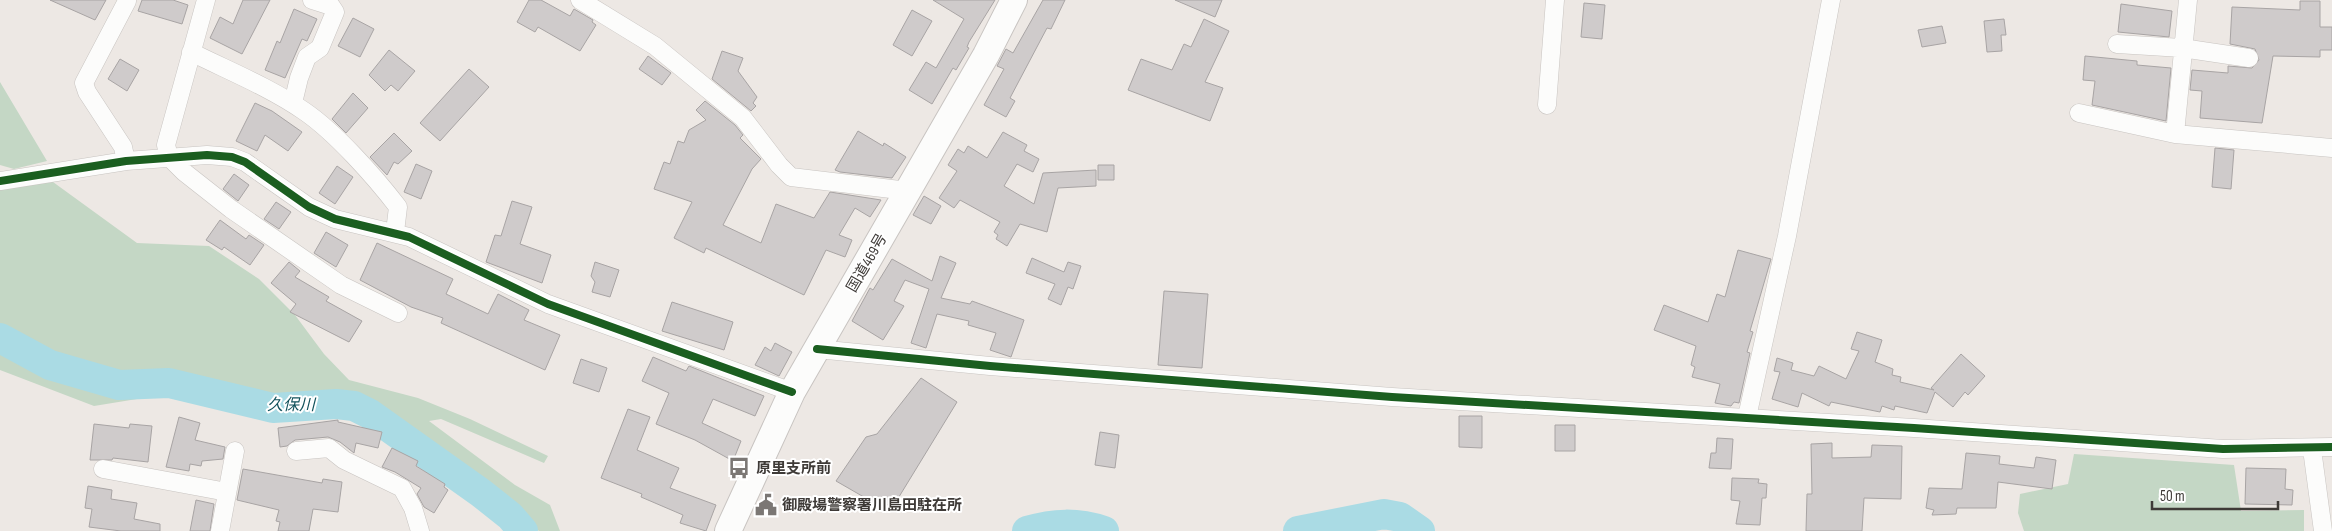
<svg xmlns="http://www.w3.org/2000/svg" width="2332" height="531" font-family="'Sofia Sans Condensed','Noto Sans JP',sans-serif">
	<rect width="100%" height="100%" fill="#ede8e4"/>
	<path fill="#c4d7c5" d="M0 82 47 161 14 169 0 165Z
		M53 182 137 243 209 246 259 279 295 315 324 354 349 380 418 398 470 419 548 456 544 463 441 419 429 421 515 485 550 505 560 531H539L533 527V531H507L503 503 387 414 339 410 277 419 186 391 94 406 0 370V188Z
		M2074 454 2234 465 2241 511 2304 510V531H2024L2018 513 2020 494 2068 484Z"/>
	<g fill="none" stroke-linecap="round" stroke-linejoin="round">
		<path stroke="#aadbe4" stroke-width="30" d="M0 338 50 365 119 385 169 383 273 408 336 404 354 406 370 414 481 493 510 516 523 531
			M1027 531C1054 523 1077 522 1104 531
			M1298 531 1384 514 1400 517 1420 531"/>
	</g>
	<path fill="#cfcbcb" stroke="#a8a4a4" d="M50 0H106L95 20Z
		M142 0H173L188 5 182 24 138 11Z
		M243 0H270L242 54 210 38 220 17 233 24Z
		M529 0H541L570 16 574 9 593 20 592 22 596 25 580 51 538 27 535 32 517 22Z
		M933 0H995L969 42 967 47 969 48 956 70 953 68 932 104 909 90 926 62 936 68 964 19Z
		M1043 0H1065L1051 29 1047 28 1010 98 1015 101 1006 117 984 105 1004 69 997 66 1006 49 1013 53Z
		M1175 0H1222L1215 17Z
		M2300 1H2320V27H2332V50H2320V57L2273 56 2262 123 2200 118 2202 91 2190 90 2192 70 2228 73V66L2252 68 2259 60 2255 49 2230 44 2232 7 2300 10Z
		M1584 3 1605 5 1602 39 1581 37Z
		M2121 4 2172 11 2169 37 2118 32Z
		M294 9 317 19 307 41 302 39 285 78 265 70 277 41 280 43Z
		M912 10 932 21 912 56 893 45Z
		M353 18 374 29 360 57 338 46Z
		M1204 19 1229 31 1205 82 1223 88 1210 121 1128 90 1141 59 1172 70 1184 44 1191 47Z
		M2004 19 2006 35H2001L2002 51 1987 52 1984 21Z
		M1942 26 1946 43 1922 47 1918 30Z
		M389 50 415 71 398 91 391 85 385 91 369 75Z
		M722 51 743 58 738 71 757 97 753 103 756 106 751 111 712 79Z
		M648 56 671 73 662 85 639 69Z
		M2085 56 2137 61V65L2171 68 2166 121 2092 105 2095 81 2083 80Z
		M120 59 139 70 127 91 108 79Z
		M469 69 489 87 440 141 420 123Z
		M353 93 368 108 346 133 332 119Z
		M705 101 735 125 743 135 740 138 761 159 752 169 723 225 761 243 776 204 814 218 830 192 881 200 870 217 855 208 839 235 852 240 845 257 826 250 804 295 706 248 704 253 674 238 692 202 654 189 664 162 670 164 678 141 684 143 689 130 706 120 696 110Z
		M255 103 272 111 302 132 288 151 265 135 257 151 236 141Z
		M858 131 883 146 884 143 906 157 892 178 840 172 835 170Z
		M1003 132 1027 145 1024 151 1039 159 1033 172 1017 164 1004 186 1034 204 1043 173 1096 170V186L1058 188 1047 232 1020 224 1007 246 996 239 998 235 994 232 1000 222 960 200 954 208 939 198 957 171 948 165 958 149 964 153 968 146 987 158Z
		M394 133 412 151 398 164 394 162 387 175 370 157Z
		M2215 148 2234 150 2231 189 2212 187Z
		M416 164 432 171 421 199 404 192Z
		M1098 165H1114V180H1098Z
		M337 166 353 177 335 204 319 193Z
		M234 174 249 185 238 201 223 189Z
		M924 196 941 206 931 224 913 215Z
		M512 201 532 207 520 244 551 255 542 283 486 262 495 235 501 236Z
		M276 202 291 212 279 229 264 219Z
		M220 220 246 239 249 235 264 245 250 265 224 247 222 250 206 240Z
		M326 232 348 245 336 267 314 253Z
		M377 243 453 279 446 294 488 314 498 294 529 310 524 320 560 335 545 370 441 323 443 318 411 307 360 280Z
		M1738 250 1771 259 1750 331 1753 332 1747 352 1750 353 1739 403 1734 402 1731 406 1715 403 1720 384 1692 377 1695 367 1691 365 1696 346 1654 330 1664 305 1708 322 1717 294 1725 297Z
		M940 256 956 263 941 298 970 304 972 301 1024 320 1011 357 990 350 996 333 968 325 969 321 937 314 926 348 911 343 929 289 905 280 894 301 904 306 883 340 852 321 870 288 873 290 892 259 932 281Z
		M1032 258 1064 272 1068 262 1081 266 1073 289 1068 287 1061 305 1048 299 1055 284 1026 273Z
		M289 262 300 271 295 277 329 297 326 301 362 321 349 342 290 312 296 304 271 283Z
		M595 262 619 270 610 297 592 292 595 282 591 276Z
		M1164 291 1208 294 1202 368 1158 365Z
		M672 302 733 322 724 350 662 331Z
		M1857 332 1882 340 1875 362 1893 369 1892 375 1901 377 1900 382 1934 390 1931 388 1961 354 1985 376 1968 395 1965 392 1953 407 1935 392 1927 413 1895 406 1894 410 1882 406 1880 412 1831 402 1829 406 1802 393 1798 407 1772 399 1780 372 1774 371 1777 358 1793 363 1791 370 1814 376 1819 366 1846 379 1859 351 1851 349Z
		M775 343 792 352 779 376 755 365 765 347 771 351Z
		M653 357 686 371 689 366 764 396 755 416 713 399 702 423 741 441 733 461 695 440 656 424 669 393 642 381Z
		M581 359 607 368 599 392 573 383Z
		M921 378 957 402 894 505 876 504 836 481 866 437 877 434Z
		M628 409 650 417 637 450 679 468 670 488 716 505 706 531 680 523 683 515 641 497 642 494 601 478Z
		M1459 416H1482V448L1459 447Z
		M179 417 200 423 195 440 225 447 223 459 202 461 201 466 190 464 189 471 166 467Z
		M338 420V422L382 432 378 448 356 443 354 453 340 442 328 437 295 440 287 446 280 447 278 428Z
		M94 424 129 428 130 424 152 426 148 462 113 458 112 460H90Z
		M1555 425H1575V451H1555Z
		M1100 432 1119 435 1115 468 1095 465Z
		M1717 438 1733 439 1731 469 1709 468 1711 453H1716Z
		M1832 443V458L1871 457 1872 445 1902 446 1901 499 1864 498 1862 531H1806L1807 494H1812L1811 444Z
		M392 448 418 461 416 466 445 484 444 487 448 490 434 513 424 507 417 494 421 488 395 472 382 467Z
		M1966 453 2000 456 1999 464 2034 468 2036 457 2056 460 2052 489 1998 482 1996 508H1957L1956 514 1932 515 1934 510 1926 508 1929 488 1962 489Z
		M2246 468 2286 469 2285 489 2293 490 2292 505 2245 504Z
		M243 469 322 483 323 479 342 482 338 512 313 509 309 531H278L280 522 276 521 279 510 237 500Z
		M1732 478 1759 479 1758 483 1767 484 1766 498H1762L1760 525 1736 524 1740 501 1731 500Z
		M88 486 112 490 111 499 137 503 134 519 160 524V531H121L89 527 92 509 85 508Z
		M196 500 214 504 210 531H190Z"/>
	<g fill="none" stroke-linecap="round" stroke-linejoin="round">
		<g stroke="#c8c4c1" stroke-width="19">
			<path id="minor" d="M206 0 166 145 169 157 184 172 231 209 341 285 398 313
				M580 0 655 46 743 118 779 165 791 177 908 191
				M2117 44 2182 48 2249 58
				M191 52C229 71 269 87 304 111 335 132 375 177 398 207L395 232
				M293 103 299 78 307 57 320 48 335 12 331 6 312 0
				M1547 105 1555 0
				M2079 113 2175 134 2332 148
				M2175 134 2188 0
				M126 161 123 147 87 92 84 83 127 1
				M0 181 126 161 207 155 232 157 245 162 309 207 335 219 409 237 548 304 792 392
				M817 349 990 366 1392 397 1914 428 2223 449 2332 447
				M1747 417 1787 236 1831 0
				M2312 449 2323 531
				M296 451 329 448 344 460 402 488 413 508 420 531
				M103 469 227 492
				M220 531 235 451"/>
		</g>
		<g stroke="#c8c4c1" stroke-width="28">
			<path id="highway" d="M728 531 792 392 986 55 1014 0"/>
		</g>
		<use href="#minor" stroke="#fcfcfb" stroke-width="18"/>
		<use href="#highway" stroke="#fcfcfb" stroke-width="26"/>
		<g stroke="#fff" stroke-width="11">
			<path id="cycleway" d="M0 181 126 161 207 155 232 157 245 162 309 207 335 219 409 237 548 304 792 392
				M817 349 990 366 1392 397 1914 428 2223 449 2332 447"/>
		</g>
		<use href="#cycleway" stroke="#1b5e20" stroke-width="8"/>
	</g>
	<defs>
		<g id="bus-bare" transform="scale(1.725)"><path d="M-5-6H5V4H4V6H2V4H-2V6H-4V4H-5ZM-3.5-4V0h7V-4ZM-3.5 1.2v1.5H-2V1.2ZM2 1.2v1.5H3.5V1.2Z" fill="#7b7774" stroke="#fff" stroke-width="2.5" paint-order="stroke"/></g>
		<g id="civic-bare" transform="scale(1.725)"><path d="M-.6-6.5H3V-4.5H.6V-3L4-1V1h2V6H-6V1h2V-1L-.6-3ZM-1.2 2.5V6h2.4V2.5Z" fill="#7b7774" stroke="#fff" stroke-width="2.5" paint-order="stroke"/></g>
	</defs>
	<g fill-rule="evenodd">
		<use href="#bus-bare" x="739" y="468"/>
		<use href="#civic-bare" x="766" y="505"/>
	</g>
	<g text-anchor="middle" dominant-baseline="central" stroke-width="4" stroke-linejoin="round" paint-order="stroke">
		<g font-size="15" fill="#3e3a37" stroke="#fff">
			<text transform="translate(867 263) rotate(-60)">国道469号</text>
		</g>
		<g font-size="15" font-weight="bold" fill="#3e3a37" stroke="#fff" text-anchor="start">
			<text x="756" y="468">原里支所前</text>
			<text x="782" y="505">御殿場警察署川島田駐在所</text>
		</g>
		<g font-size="16" font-style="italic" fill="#11515b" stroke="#fff">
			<text x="291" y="405">久保川</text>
		</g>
	</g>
	<path d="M2152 501v8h126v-8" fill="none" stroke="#3e3a37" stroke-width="2.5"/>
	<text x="2160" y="501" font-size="15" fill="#3e3a37" stroke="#ffffff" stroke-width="4" paint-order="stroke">50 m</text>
</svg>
